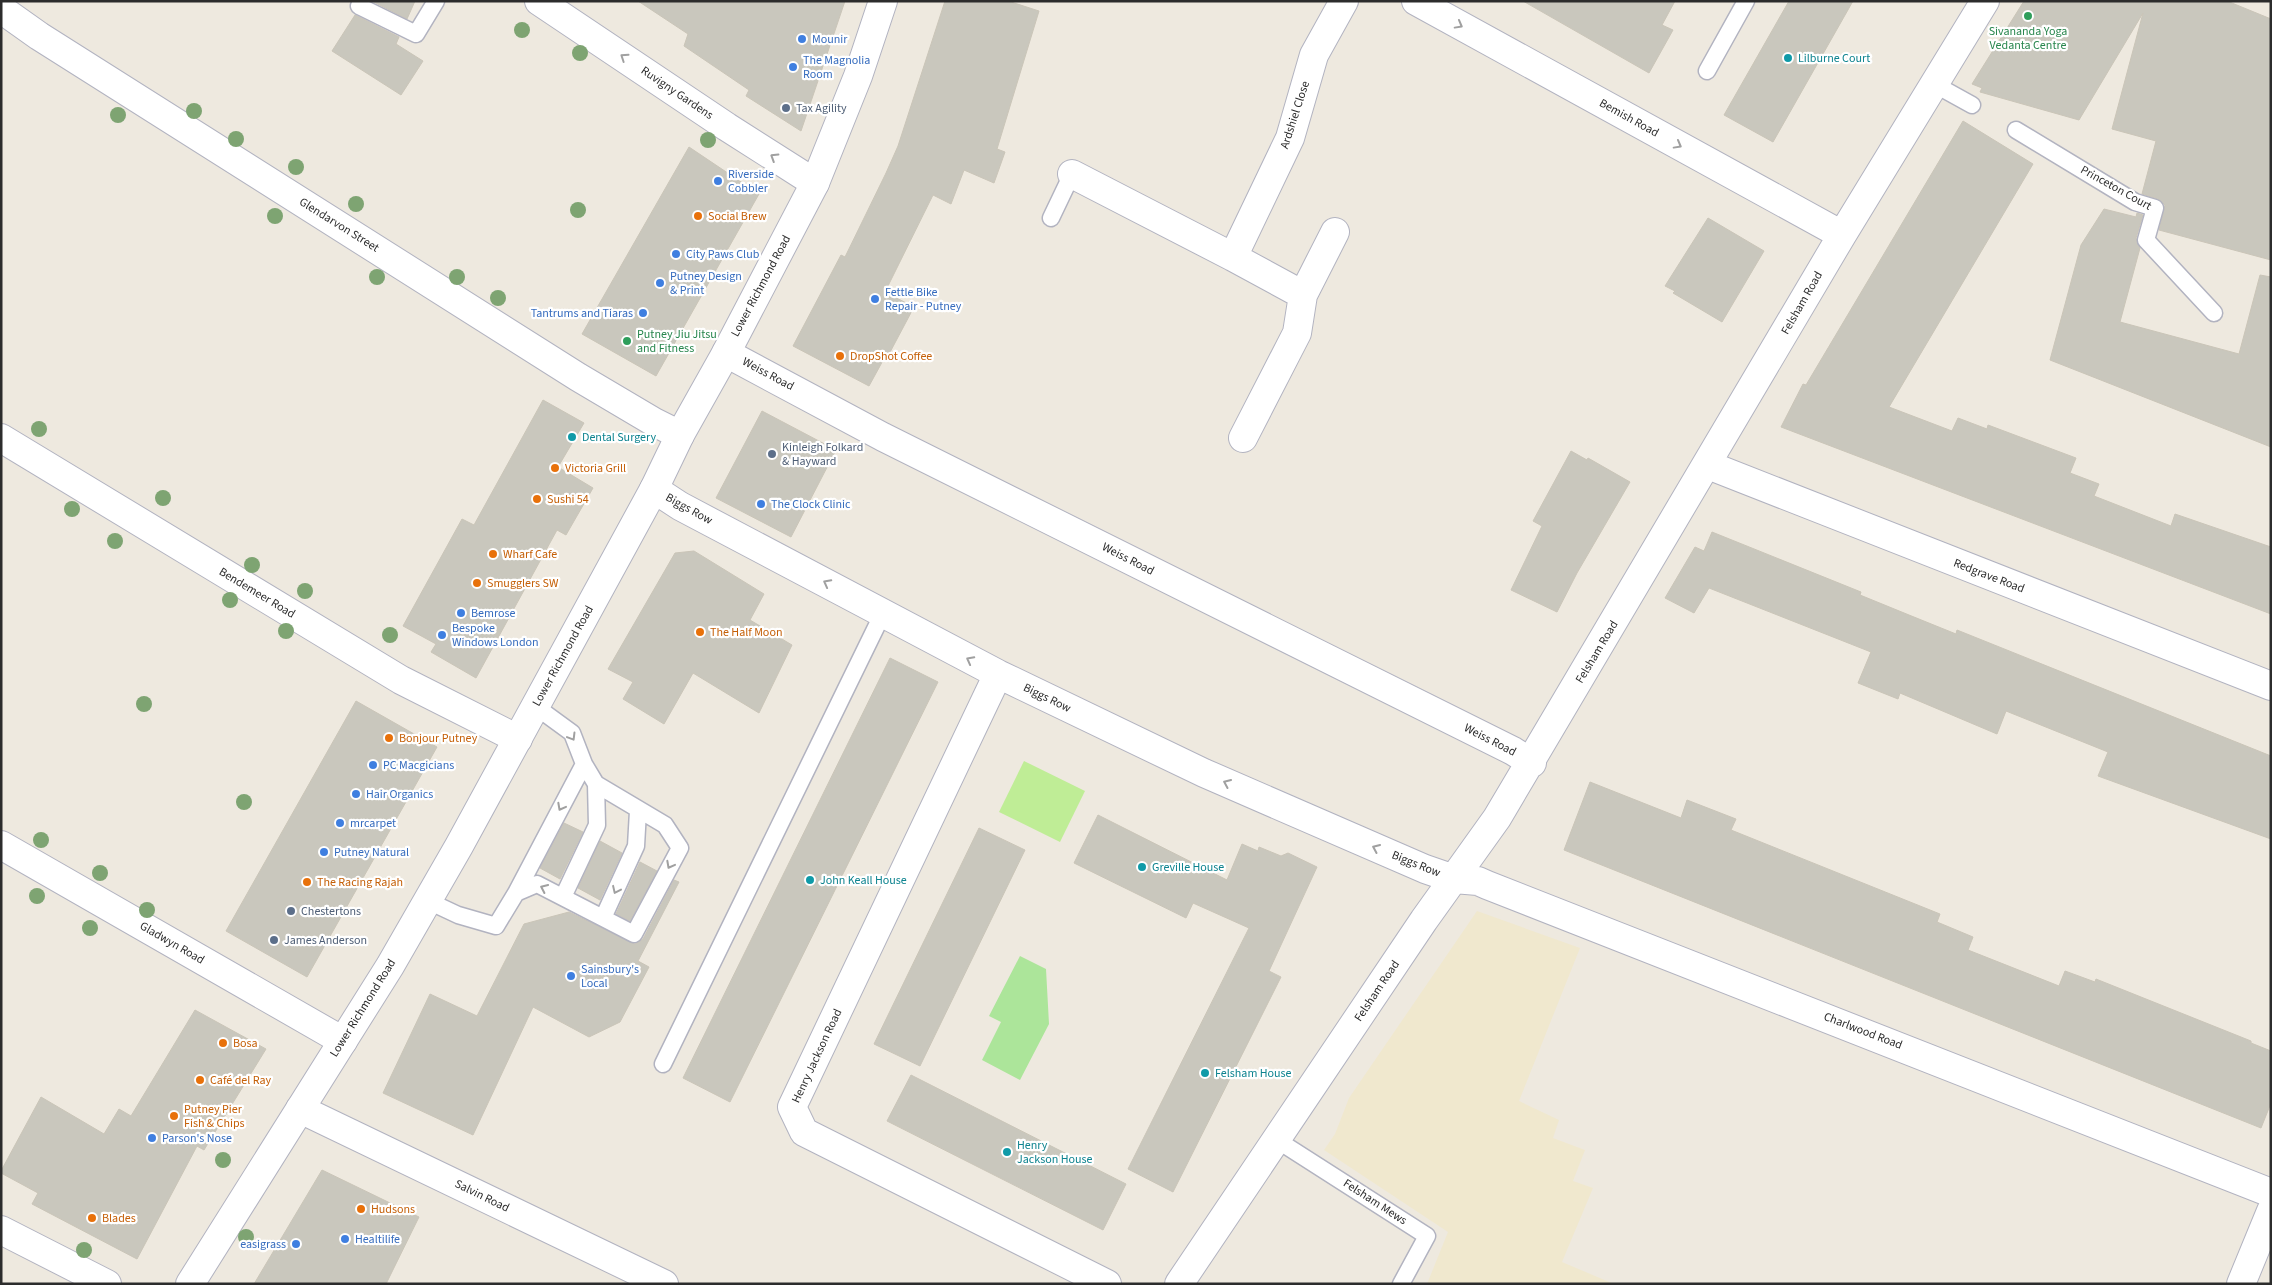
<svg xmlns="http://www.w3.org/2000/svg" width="2272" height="1285" font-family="'Source Sans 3',sans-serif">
	<rect width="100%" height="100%" fill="#eee9df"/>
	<path fill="#f0e8ce" d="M1477 911 1580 948 1519 1101 1559 1120 1553 1138 1585 1150 1573 1181 1593 1188 1562 1262 1614 1284H1427L1448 1232 1324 1150 1335 1134 1349 1098Z"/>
	<path fill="#ace59a" d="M1020 956 1046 969 1049 1024 1020 1080 982 1060 1001 1022 989 1016Z"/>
	<path fill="#bfed96" d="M1024 761 1085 791 1060 842 999 812Z"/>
	<path fill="#c9c7bd" stroke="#cac5b8" d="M372 1H415L407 19Z
		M638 1H845L801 131 746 96 749 90 684 46 688 34Z
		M945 1H1008L1039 11 997 149 1005 152 994 183 964 170 951 204 933 195 885 292 914 307 888 356 886 355 869 386 793 346 841 255 845 257 886 173 898 146Z
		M1523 1H1675L1662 25 1673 30 1649 73Z
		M1789 1H1853L1773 142 1724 115Z
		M2024 1H2227L2271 19V260L2159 230 2165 205 2158 199 2142 194 2156 141 2112 129 2143 13 2079 120 1980 92 1982 88 1972 84Z
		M355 15 399 37 396 44 423 61 401 95 332 51Z
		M1963 121 2033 164 1889 407 1952 431 1958 418 1987 429 1988 425 2076 458 2070 473 2099 484 2094 496 2171 526 2175 514 2271 547V614L1781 427 1803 384 1806 385Z
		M689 147 759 194 656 376 582 334Z
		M2104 209 2136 217 2137 213 2143 215 2136 238 2140 248 2120 322 2239 354 2260 275 2271 277V447L2050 360 2081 245Z
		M1708 218 1764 251 1722 322 1673 293 1675 291 1665 286Z
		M543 400 584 423 558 467 593 488 566 535 557 530 476 678 431 652 436 644 403 626 462 519 474 525Z
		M762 411 836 450 791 537 716 498Z
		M1571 451 1587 460 1588 458 1630 482 1577 573 1557 612 1511 590 1542 526 1533 521Z
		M1712 532 1861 592 1860 595 1909 615 1956 634 1957 630 2271 756V839L2098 776 2108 752 2006 711 1997 734 1900 693 1898 699 1858 683 1871 652 1709 588 1694 613 1665 598 1695 547 1704 551Z
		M694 551 764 594 750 620 792 645 759 713 693 673 664 724 623 699 633 682 608 669 675 553Z
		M890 658 938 682 730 1102 683 1078Z
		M356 701 437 747 307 977 226 931Z
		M1590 782 1681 818 1687 800 1736 819 1731 830 1940 914 1937 922 1973 937 1968 950 2059 986 2065 971 2095 982 2096 979 2251 1041V1043L2271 1051V1103L2261 1128 1564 850Z
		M1098 815 1227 880 1242 844 1258 851 1259 847 1281 856 1288 853 1317 867 1269 971 1281 977 1173 1192 1128 1169 1249 928 1193 903 1186 918 1074 863Z
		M564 823 583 832 560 879 540 868Z
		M979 828 1025 850 920 1066 874 1044Z
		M600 841 622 853 600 900 578 888Z
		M640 862 657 871 630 921 616 914Z
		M674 880 679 882 638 961 649 967 620 1022 589 1037 533 1007 473 1135 383 1093 430 994 477 1016 524 924 569 912 635 944 643 939Z
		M195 1010 266 1049 204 1150 197 1146 137 1259 32 1204 38 1193 1 1173V1171L41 1097 104 1134 119 1109 131 1116Z
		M911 1075 1126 1184 1103 1230 887 1121Z
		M322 1170 419 1217 386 1284H254Z"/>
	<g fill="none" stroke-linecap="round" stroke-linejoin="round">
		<g stroke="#b2b3c0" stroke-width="19">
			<path id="service" d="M359 6 416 34 436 1
				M1707 71 1746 1
				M1934 84 1972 105
				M2016 130 2135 202 2155 208 2146 240 2214 313
				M1051 218 1072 174
				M516 893 584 764
				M563 897 597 825 596 784
				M426 900 458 915 496 926 516 893 537 884 634 934 680 848 665 825 596 784 584 764 572 733 535 706
				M603 918 636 846 638 811
				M663 1064 883 613
				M1277 1140 1427 1236 1401 1284"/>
		</g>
		<g stroke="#b2b3c0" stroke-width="30">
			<path id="minor" d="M539 1 727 127 815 183
				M1416 1 1842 235
				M1 9 39 36 578 377 654 422 680 435
				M1072 174 1233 257
				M1303 295 1335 232
				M726 353 883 437 1513 751 1532 763
				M1 438 401 680 518 739
				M1243 438 1297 333 1303 295 1233 257 1290 138 1314 55 1344 1
				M1708 465 2271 686
				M654 489 680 506 998 674 1204 773 1425 869 1454 879 1478 881 1487 885 2271 1193
				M998 674 792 1107 804 1132 1107 1284
				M1 845 343 1041
				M300 1109 664 1284
				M1 1230 107 1284
				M1179 1284 1424 920 1497 818 1842 235 1985 1
				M2241 1284 2271 1211"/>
		</g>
		<g stroke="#b2b3c0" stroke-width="30">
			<path id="secondary" d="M190 1284 390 966 459 846 654 489 680 435 726 353 815 183 858 76 883 1"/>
		</g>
		<use href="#service" stroke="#fff" stroke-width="16"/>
		<use href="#minor" stroke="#fff" stroke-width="28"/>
		<use href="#secondary" stroke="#fff" stroke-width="28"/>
	</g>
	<g fill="#7ea472">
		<circle cx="522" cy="30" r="8"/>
		<circle cx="580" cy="53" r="8"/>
		<circle cx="194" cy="111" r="8"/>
		<circle cx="118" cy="115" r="8"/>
		<circle cx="236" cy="139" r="8"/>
		<circle cx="708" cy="140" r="8"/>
		<circle cx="296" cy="167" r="8"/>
		<circle cx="356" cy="204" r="8"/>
		<circle cx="578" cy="210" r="8"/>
		<circle cx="275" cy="216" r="8"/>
		<circle cx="377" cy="277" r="8"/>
		<circle cx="457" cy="277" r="8"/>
		<circle cx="498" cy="298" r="8"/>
		<circle cx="39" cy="429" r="8"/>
		<circle cx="163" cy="498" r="8"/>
		<circle cx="72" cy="509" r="8"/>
		<circle cx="115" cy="541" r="8"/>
		<circle cx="252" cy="565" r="8"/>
		<circle cx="305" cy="591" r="8"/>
		<circle cx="230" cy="600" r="8"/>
		<circle cx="286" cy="631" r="8"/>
		<circle cx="390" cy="635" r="8"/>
		<circle cx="144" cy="704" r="8"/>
		<circle cx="244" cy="802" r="8"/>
		<circle cx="41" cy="840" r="8"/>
		<circle cx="100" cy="873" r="8"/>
		<circle cx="37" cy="896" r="8"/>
		<circle cx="147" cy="910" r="8"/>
		<circle cx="90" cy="928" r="8"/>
		<circle cx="223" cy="1160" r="8"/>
		<circle cx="246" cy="1237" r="8"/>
		<circle cx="84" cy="1250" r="8"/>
	</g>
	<defs><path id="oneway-chevron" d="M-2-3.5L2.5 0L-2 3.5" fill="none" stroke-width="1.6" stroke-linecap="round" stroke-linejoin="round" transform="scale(1.25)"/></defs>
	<g stroke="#a0a0a0">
		<use href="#oneway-chevron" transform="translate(1459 25) rotate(29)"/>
		<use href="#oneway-chevron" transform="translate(624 57) rotate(-146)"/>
		<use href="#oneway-chevron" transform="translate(1678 145) rotate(29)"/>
		<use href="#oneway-chevron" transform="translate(774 157) rotate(-148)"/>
		<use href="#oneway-chevron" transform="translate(827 583) rotate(-152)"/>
		<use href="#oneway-chevron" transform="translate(970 660) rotate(-152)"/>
		<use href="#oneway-chevron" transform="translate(572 737) rotate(59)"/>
		<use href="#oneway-chevron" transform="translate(1227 783) rotate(-156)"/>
		<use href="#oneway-chevron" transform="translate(561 807) rotate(118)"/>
		<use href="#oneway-chevron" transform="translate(1376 848) rotate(-156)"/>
		<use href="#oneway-chevron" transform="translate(670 865) rotate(118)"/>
		<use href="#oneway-chevron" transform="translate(544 888) rotate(-155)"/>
		<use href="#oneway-chevron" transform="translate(616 890) rotate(115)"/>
	</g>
	<g fill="#2e9e5b" stroke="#fff" stroke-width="2">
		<circle cx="2028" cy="16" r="5"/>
		<circle cx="627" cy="341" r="5"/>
	</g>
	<g fill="#3f7fe0" stroke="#fff" stroke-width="2">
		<circle cx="802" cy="39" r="5"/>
		<circle cx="793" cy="67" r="5"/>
		<circle cx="718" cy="181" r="5"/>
		<circle cx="676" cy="254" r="5"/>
		<circle cx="660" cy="283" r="5"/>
		<circle cx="875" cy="299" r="5"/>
		<circle cx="643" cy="313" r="5"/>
		<circle cx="761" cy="504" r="5"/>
		<circle cx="461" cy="613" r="5"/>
		<circle cx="442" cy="635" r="5"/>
		<circle cx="373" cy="765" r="5"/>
		<circle cx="356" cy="794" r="5"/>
		<circle cx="340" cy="823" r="5"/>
		<circle cx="324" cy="852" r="5"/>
		<circle cx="571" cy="976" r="5"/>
		<circle cx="152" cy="1138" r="5"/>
		<circle cx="345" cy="1239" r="5"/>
		<circle cx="296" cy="1244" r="5"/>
	</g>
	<g fill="#0f9aa8" stroke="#fff" stroke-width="2">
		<circle cx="1788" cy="58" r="5"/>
		<circle cx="572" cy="437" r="5"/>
		<circle cx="1142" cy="867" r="5"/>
		<circle cx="810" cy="880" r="5"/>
		<circle cx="1205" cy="1073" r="5"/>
		<circle cx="1007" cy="1152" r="5"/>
	</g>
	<g fill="#5c6f8a" stroke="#fff" stroke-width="2">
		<circle cx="786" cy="108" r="5"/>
		<circle cx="772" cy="454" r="5"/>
		<circle cx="291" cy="911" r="5"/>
		<circle cx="274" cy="940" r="5"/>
	</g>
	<g fill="#e8710a" stroke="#fff" stroke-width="2">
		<circle cx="698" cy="216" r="5"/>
		<circle cx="840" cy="356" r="5"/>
		<circle cx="555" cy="468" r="5"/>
		<circle cx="537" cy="499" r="5"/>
		<circle cx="493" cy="554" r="5"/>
		<circle cx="477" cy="583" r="5"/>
		<circle cx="700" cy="632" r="5"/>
		<circle cx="389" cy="738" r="5"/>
		<circle cx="307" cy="882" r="5"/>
		<circle cx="223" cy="1043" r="5"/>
		<circle cx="200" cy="1080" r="5"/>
		<circle cx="174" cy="1116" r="5"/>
		<circle cx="361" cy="1209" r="5"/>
		<circle cx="92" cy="1218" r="5"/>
	</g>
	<g text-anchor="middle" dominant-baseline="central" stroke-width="4.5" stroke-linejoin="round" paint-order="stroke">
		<g font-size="12" fill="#27864d" stroke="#fff">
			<text x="2028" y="31">Sivananda Yoga<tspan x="2028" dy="14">Vedanta Centre</tspan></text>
			<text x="637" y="334" text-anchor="start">Putney Jiu Jitsu<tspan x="637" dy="14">and Fitness</tspan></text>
		</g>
		<g font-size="12" fill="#366cbe" stroke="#fff" text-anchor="start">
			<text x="812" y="39">Mounir</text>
			<text x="803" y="60">The Magnolia<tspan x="803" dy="14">Room</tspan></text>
			<text x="728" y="174">Riverside<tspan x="728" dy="14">Cobbler</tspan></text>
			<text x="686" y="254">City Paws Club</text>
			<text x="670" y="276">Putney Design<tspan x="670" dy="14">&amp; Print</tspan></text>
			<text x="885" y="292">Fettle Bike<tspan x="885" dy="14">Repair - Putney</tspan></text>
			<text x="633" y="313" text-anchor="end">Tantrums and Tiaras</text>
			<text x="771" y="504">The Clock Clinic</text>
			<text x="471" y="613">Bemrose</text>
			<text x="452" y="628">Bespoke<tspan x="452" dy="14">Windows London</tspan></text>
			<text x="383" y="765">PC Macgicians</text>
			<text x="366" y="794">Hair Organics</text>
			<text x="350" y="823">mrcarpet</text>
			<text x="334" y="852">Putney Natural</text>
			<text x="581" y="969">Sainsbury's<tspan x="581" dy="14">Local</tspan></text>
			<text x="162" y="1138">Parson's Nose</text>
			<text x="355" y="1239">Healtilife</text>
			<text x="286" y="1244" text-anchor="end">easigrass</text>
		</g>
		<g font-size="12" fill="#0d838f" stroke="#fff" text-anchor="start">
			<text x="1798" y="58">Lilburne Court</text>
			<text x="582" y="437">Dental Surgery</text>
			<text x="1152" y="867">Greville House</text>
			<text x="820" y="880">John Keall House</text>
			<text x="1215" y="1073">Felsham House</text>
			<text x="1017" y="1145">Henry<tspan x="1017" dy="14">Jackson House</tspan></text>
		</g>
		<g font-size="12" fill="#2c2c2c" stroke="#fff">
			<text transform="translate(677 93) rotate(34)">Ruvigny Gardens</text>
			<text transform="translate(1295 115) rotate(-72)">Ardshiel Close</text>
			<text transform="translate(1629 118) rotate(29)">Bemish Road</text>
			<text transform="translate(2116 188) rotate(29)">Princeton Court</text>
			<text transform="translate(339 225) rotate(32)">Glendarvon Street</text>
			<text transform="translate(761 286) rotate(-62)">Lower Richmond Road</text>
			<text transform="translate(1802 303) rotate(-60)">Felsham Road</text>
			<text transform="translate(768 374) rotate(28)">Weiss Road</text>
			<text transform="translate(689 509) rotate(29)">Biggs Row</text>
			<text transform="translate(1128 559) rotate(27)">Weiss Road</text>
			<text transform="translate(1989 576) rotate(21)">Redgrave Road</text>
			<text transform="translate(257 593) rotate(31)">Bendemeer Road</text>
			<text transform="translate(1597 652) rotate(-59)">Felsham Road</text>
			<text transform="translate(563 656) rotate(-61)">Lower Richmond Road</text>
			<text transform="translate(1047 698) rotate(26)">Biggs Row</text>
			<text transform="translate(1490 740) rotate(27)">Weiss Road</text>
			<text transform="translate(1416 864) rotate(22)">Biggs Row</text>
			<text transform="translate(172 943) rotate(30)">Gladwyn Road</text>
			<text transform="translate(1377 991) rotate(-56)">Felsham Road</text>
			<text transform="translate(363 1008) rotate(-58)">Lower Richmond Road</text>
			<text transform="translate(1863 1031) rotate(21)">Charlwood Road</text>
			<text transform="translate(817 1056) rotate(-65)">Henry Jackson Road</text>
			<text transform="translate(482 1196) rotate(26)">Salvin Road</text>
			<text transform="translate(1375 1202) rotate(33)">Felsham Mews</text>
		</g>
		<g font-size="12" fill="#4e5e75" stroke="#fff" text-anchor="start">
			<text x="796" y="108">Tax Agility</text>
			<text x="782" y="447">Kinleigh Folkard<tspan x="782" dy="14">&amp; Hayward</tspan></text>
			<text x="301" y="911">Chestertons</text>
			<text x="284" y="940">James Anderson</text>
		</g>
		<g font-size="12" fill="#c56008" stroke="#fff" text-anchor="start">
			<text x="708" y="216">Social Brew</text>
			<text x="850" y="356">DropShot Coffee</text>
			<text x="565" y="468">Victoria Grill</text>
			<text x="547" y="499">Sushi 54</text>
			<text x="503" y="554">Wharf Cafe</text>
			<text x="487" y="583">Smugglers SW</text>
			<text x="710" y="632">The Half Moon</text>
			<text x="399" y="738">Bonjour Putney</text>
			<text x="317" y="882">The Racing Rajah</text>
			<text x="233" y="1043">Bosa</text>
			<text x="210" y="1080">Café del Ray</text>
			<text x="184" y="1109">Putney Pier<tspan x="184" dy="14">Fish &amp; Chips</tspan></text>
			<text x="371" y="1209">Hudsons</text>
			<text x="102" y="1218">Blades</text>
		</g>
	</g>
	<rect width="2272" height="1285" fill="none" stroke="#2c2c2c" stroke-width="5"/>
</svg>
